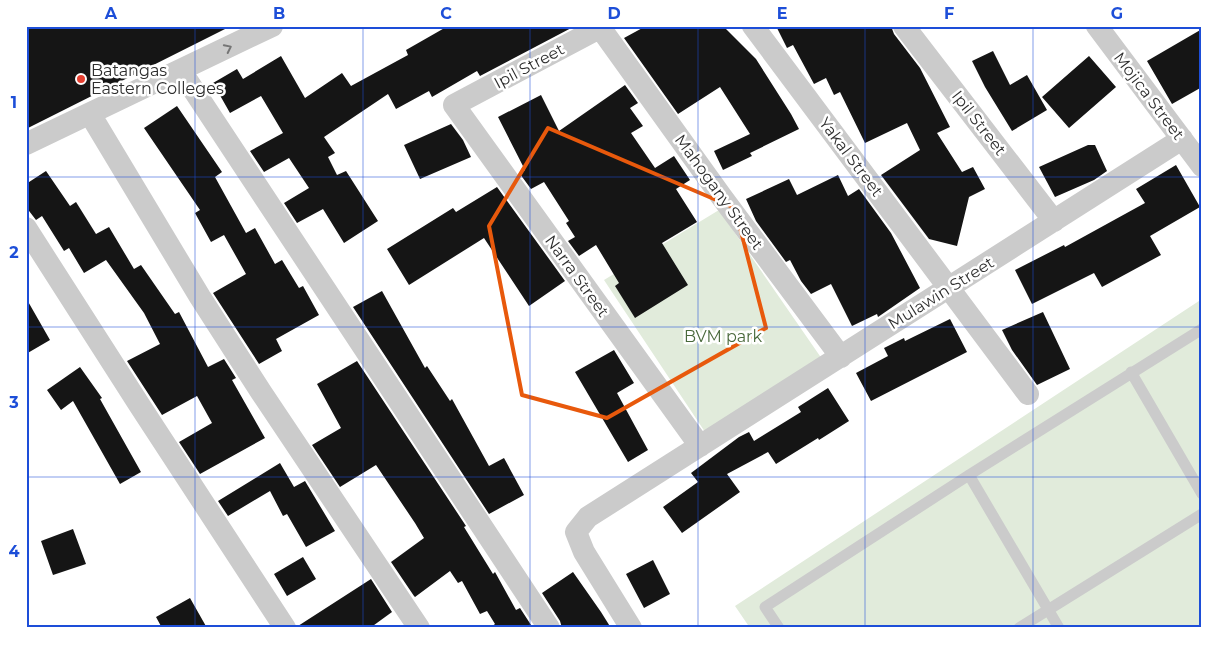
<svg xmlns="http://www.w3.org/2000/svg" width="1228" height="654" font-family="Montserrat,sans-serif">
	<rect width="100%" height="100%" fill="#fff"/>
	<path fill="#e1ebdb" d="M719 210 822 359 707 435 604 280Z
		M1202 299V628H750L735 606Z"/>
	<path fill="#151515" d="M26 26H231L26 129Z
		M448 26H575L480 76 477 71 432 97 429 91 396 109 388 94 324 137 335 153 328 157 337 175 346 171 378 221 344 243 323 209 297 223 284 203 309 188 289 158 264 172 250 151 283 133 261 96 230 113 213 83 237 69 243 79 281 56 305 98 342 73 351 86 408 55 406 50Z
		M646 26H723L756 59 791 114 799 129 750 153 752 156 723 170 714 151 750 134 720 87 678 114 624 38Z
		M776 26H891L894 34 920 68 950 127 937 133 962 172 973 167 985 189 969 197 957 246 929 239 881 175 920 150 907 123 865 143 840 92 834 95 826 78 814 84 793 45 787 48Z
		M1202 29V87L1172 104 1147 61Z
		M993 51 1010 85 1027 75 1047 110 1012 131 985 87 972 61Z
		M1089 56 1116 87 1069 128 1042 97Z
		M625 85 638 103 630 108 643 126 631 133 655 168 674 156 690 180 676 189 697 222 662 243 688 285 635 318 615 286 619 283 596 245 579 256 568 241 575 237 566 223 569 221 544 182 531 189 520 174 525 170 498 117 541 95 559 131Z
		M177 106 222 172 215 177 246 233 255 228 275 264 282 260 299 288 303 286 319 315 276 339 282 351 259 364 213 293 246 274 224 235 211 242 195 213 200 210 144 128Z
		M451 124 463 140 471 157 420 179 404 145Z
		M1088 145H1095L1107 171 1094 180 1055 197 1039 167Z
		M1176 165 1200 207 1150 236 1161 255 1102 287 1094 273 1032 304 1015 270 1064 245 1065 247 1145 203 1136 189Z
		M46 171 70 206 76 202 96 234 109 227 134 269 141 265 175 314 179 312 208 367 224 359 236 378 232 380 265 438 200 474 179 442 212 423 197 396 162 415 127 361 160 344 144 313 106 260 84 273 69 248 64 251 42 216 36 220 26 207V184Z
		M838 175 848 196 859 189 891 233 920 288 878 317 877 314 852 326 831 284 811 294 801 281 790 260 786 262 756 221 746 199 789 179 797 195Z
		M497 187 565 281 529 306 484 238 409 285 387 249 453 208 456 212Z
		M382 291 425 368 427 366 450 401 452 399 489 466 504 458 524 495 489 514 353 307Z
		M26 298 50 340 26 354Z
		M1043 312 1070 369 1037 385 1012 350 1002 330Z
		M950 319 967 352 871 401 856 373 888 356 884 348 904 338 905 341Z
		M614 350 634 383 617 393 648 450 628 462 575 372Z
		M357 361 466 526 464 527 493 574 495 572 516 610 520 608 533 628H490L495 624 487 611 480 614 462 581 458 583 450 571 415 597 414 596 391 562 424 538 415 523 376 465 340 487 312 445 341 428 317 384Z
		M80 367 102 398 100 399 141 472 120 484 73 401 61 410 47 390Z
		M828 388 849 421 819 440 818 438 776 464 768 452 727 474 740 492 682 533 663 507 698 482 691 473 739 437 749 432 754 441 801 412 798 407Z
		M280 463 294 487 305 481 335 531 306 547 287 514 283 516 270 491 228 516 218 501Z
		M73 529 86 564 53 575 41 541Z
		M303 557 316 579 287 596 274 574Z
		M653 560 670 594 644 608 626 574Z
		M573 572 601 612 611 628H562L560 621 542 593Z
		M371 579 392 612 370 628H298V626Z
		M190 598 207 628H162L156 617Z"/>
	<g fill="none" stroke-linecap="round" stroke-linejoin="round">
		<path stroke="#cbcbcb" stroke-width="11" d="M1131 372 1202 494
			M969 475 1059 628
			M779 628 765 607 969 475 1202 329
			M1019 628 1202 514"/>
		<path stroke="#cbcbcb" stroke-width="22" d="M599 26 721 196 841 357
			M603 26 454 105 700 446
			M753 26 1028 394
			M904 26 1054 221
			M1097 26 1202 166
			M181 71 549 628
			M90 114 200 297 261 392 419 628
			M26 144 272 26
			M26 228 140 406 285 628
			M631 628 584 552 576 532 588 517 1182 139"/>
	</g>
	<defs><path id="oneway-chevron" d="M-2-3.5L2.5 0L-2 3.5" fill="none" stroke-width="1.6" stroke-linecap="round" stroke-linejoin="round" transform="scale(1.25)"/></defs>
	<use stroke="#757575" href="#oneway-chevron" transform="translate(228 48) rotate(-26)"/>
	<path fill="none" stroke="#e8590c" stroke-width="4" stroke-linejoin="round" d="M548 128 735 208 766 328 607 418 522 395 489 226Z"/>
	<path fill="none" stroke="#1d4ed8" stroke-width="1" stroke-opacity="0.55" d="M195 26V628M363 26V628M530 26V628M698 26V628M865 26V628M1033 26V628M26 177H1202M26 327H1202M26 477H1202"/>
	<circle fill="#e53f30" stroke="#fff" stroke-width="2" cx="81" cy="79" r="5"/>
	<g text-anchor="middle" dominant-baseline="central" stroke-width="5" stroke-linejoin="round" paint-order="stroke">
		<g font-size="16" fill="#2e2e2e" stroke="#fff">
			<text transform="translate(529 66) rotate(-28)">Ipil Street</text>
			<text transform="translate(1149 96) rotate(53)">Mojica Street</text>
			<text transform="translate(979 123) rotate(52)">Ipil Street</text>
			<text transform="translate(851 157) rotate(53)">Yakal Street</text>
			<text transform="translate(719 192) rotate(54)">Mahogany Street</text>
			<text transform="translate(577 276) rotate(54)">Narra Street</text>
			<text transform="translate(941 293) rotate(-32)">Mulawin Street</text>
		</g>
		<g font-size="16" fill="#2e2e2e" stroke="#fff" text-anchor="start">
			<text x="91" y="70">Batangas<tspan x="91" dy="18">Eastern Colleges</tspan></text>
		</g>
		<g font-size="16" fill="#49693b" stroke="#fff">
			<text x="723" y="336">BVM park</text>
		</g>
	</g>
	<rect width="1228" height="654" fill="none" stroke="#ffffff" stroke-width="55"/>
	<rect x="28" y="28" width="1172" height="598" fill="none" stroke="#1d4ed8" stroke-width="2"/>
	<g font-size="16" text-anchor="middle" font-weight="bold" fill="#1d4ed8">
		<text x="111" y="19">A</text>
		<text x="279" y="19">B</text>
		<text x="446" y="19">C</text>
		<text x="614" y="19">D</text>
		<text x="782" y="19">E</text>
		<text x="949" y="19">F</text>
		<text x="1117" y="19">G</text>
		<text x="14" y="108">1</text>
		<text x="14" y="258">2</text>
		<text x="14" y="408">3</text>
		<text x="14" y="557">4</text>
	</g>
</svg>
